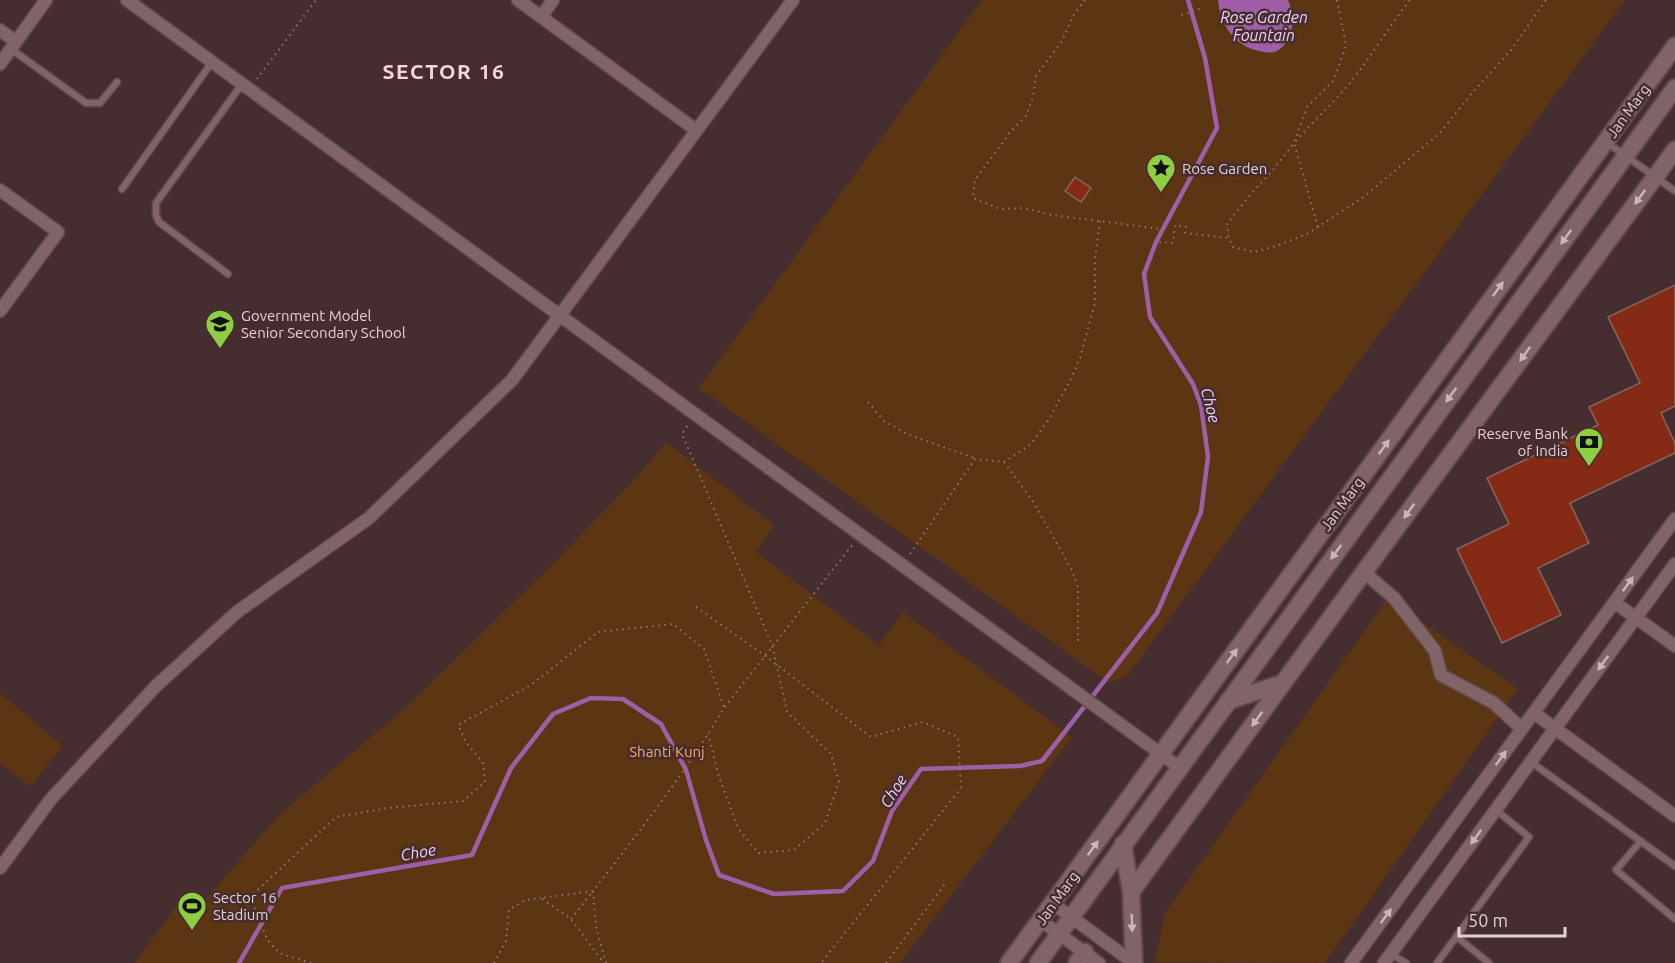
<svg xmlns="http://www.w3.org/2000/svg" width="1675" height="963" font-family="Ubuntu,sans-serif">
	<rect width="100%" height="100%" fill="#462d30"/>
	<path fill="#5c3513" d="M982 0H1625L1128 675 1109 683 699 388Z
		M666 442 774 525 756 552 879 645 903 612 1072 737 900 963H135L181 899 196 910 279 815 404 709 554 563 642 471Z
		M1388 598 1518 689 1325 963 1155 962 1165 913Z
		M0 693 63 746 30 786 0 764Z"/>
	<path fill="#9f5fa8" d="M1218 0H1288C1295 17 1295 40 1277 51 1271 54 1264 52 1259 51 1234 46 1220 24 1218 0Z"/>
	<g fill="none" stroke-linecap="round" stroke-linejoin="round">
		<path stroke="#9f5fa8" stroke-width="4.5" d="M239 963 282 888 472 855 511 768 553 714 591 698 623 699 661 724 686 770 706 840 719 875 774 894 843 891 873 861 892 811 921 769 1020 766 1042 761 1157 613 1201 512 1208 457 1201 405 1193 384 1150 317 1144 274 1156 242 1217 128 1205 58 1188 0"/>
	</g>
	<path fill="#852a14" stroke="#846962" stroke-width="1.5" d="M1075 177 1091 188 1081 202 1065 191Z
		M1675 285V406L1661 413 1675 443V453L1570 503 1589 543 1538 568 1561 615 1502 643 1457 549 1509 524 1487 478 1598 425 1589 407 1640 383 1608 317Z"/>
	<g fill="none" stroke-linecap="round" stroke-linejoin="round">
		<g stroke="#5e4a4c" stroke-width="9">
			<path id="lane" d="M11 49 86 103H100L117 82
				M1606 142 1675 191
				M122 189 212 62
				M228 274 159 222 156 215V203L242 84
				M1531 762 1675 866
				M1641 841 1616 870 1675 919
				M1457 937 1489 963
				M1391 954 1406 963
				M1437 963 1529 837 1496 810"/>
		</g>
		<g stroke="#5e4a4c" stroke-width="15">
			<path id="street" d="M127 0 1179 767
				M518 0 696 130
				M541 17 553 0
				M0 30 16 42
				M0 64 46 0
				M0 190 58 232 0 311
				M1364 572 1394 598 1435 651 1441 675 1494 703 1522 729
				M1614 602 1675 646
				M1534 713 1675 816
				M0 868 51 799 156 686 237 612 369 518 512 380 793 0
				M1052 903 1134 963
				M1040 920 1099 963
				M1351 963 1675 519
				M1384 963 1675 564"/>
		</g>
		<g stroke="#5e4a4c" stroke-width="20">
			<path id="secondary" d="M1228 701 1283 683
				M1123 844 1131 892 1134 963
				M1131 892 1364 572 1675 150
				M1009 963 1675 46
				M1038 963 1675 88
				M1077 963 1085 952"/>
		</g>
		<path stroke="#8b7679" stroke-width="2" stroke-dasharray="1.5 4.5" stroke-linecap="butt" d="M1085 0 1074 14 1062 41 1036 76 1033 97 1026 116 1011 131 975 180 973 198 1000 209 1024 208 1052 215 1161 229 1159 242 1173 243 1175 225 1186 227 1185 233 1229 238
			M1337 0 1346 45 1334 80 1307 107 1294 143 1274 169 1251 194 1227 224 1229 238 1233 247 1255 252 1279 245 1307 234 1361 199 1439 134 1472 93 1511 50 1546 0
			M1181 15 1202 8
			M257 79 316 0
			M1318 227 1294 143C1313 121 1335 102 1353 79 1373 54 1390 25 1410 0
			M868 402 884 421 907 434 974 458
			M687 426 682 434 772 645 787 712 831 754 839 782 825 823 794 850 758 853 738 828 719 777 708 734
			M1004 462 1032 500 1072 570 1078 588V642
			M910 554 975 459 1004 462 1031 444 1049 419 1072 377 1080 358 1095 303V259L1100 220
			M696 607 764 655 871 737 923 722 958 737 961 788 821 963
			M593 891 541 898 571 919 604 963
			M571 919 593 891
			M311 963 279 953 267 939 250 897 336 817 388 808 463 801 485 782 483 763 466 742 458 725 531 685 598 632 673 624 704 649 724 708
			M494 963 506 941 509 910 525 900 541 898
			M606 963 596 927 593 891C639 832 686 772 724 708L853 544
			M886 963 945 884"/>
		<use href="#lane" stroke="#806467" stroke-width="6"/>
		<use href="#street" stroke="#806467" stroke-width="12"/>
		<use href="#secondary" stroke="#806467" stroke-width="16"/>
	</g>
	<defs><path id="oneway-solid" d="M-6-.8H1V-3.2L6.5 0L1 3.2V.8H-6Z" transform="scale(1.5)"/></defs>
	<g fill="#c9b6b7">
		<use href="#oneway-solid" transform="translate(1640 197) rotate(126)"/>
		<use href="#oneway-solid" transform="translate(1566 237) rotate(126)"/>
		<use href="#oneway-solid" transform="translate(1498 289) rotate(-54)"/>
		<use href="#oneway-solid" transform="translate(1525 354) rotate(126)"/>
		<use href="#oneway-solid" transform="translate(1451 395) rotate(126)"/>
		<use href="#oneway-solid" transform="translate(1384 447) rotate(-54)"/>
		<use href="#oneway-solid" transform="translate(1409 511) rotate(126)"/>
		<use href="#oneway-solid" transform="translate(1336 552) rotate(126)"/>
		<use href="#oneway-solid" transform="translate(1628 584) rotate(-54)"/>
		<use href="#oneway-solid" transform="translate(1232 656) rotate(-54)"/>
		<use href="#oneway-solid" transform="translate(1603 663) rotate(126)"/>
		<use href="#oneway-solid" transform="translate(1257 719) rotate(126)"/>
		<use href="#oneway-solid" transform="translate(1501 758) rotate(-54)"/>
		<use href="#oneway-solid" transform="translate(1476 837) rotate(126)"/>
		<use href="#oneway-solid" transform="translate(1093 848) rotate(-54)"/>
		<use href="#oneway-solid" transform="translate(1386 916) rotate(-54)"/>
		<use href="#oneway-solid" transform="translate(1132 923) rotate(88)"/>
	</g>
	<defs>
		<g id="sight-pin" transform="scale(1.5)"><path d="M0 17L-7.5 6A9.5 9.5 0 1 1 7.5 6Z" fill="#8ece43" stroke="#462d30"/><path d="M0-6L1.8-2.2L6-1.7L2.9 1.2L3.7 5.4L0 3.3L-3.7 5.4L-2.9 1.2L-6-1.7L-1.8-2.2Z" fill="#111"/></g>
		<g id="school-pin" transform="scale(1.5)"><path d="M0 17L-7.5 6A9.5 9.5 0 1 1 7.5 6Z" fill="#8ece43" stroke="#462d30"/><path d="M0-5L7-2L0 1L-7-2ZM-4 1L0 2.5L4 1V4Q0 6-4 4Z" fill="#111"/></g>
		<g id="bank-pin" transform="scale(1.5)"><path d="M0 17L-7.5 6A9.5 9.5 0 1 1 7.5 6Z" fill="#8ece43" stroke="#462d30"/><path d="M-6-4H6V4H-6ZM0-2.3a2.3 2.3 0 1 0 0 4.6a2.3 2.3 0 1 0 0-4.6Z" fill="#111"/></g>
		<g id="stadium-pin" transform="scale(1.5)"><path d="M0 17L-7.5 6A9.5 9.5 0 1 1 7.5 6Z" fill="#8ece43" stroke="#462d30"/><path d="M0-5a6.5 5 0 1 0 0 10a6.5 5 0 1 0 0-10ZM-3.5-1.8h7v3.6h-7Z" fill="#111"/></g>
	</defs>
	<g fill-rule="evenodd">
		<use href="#sight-pin" x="1161" y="168"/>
		<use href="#school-pin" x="220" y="324"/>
		<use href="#bank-pin" x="1589" y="442"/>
		<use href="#stadium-pin" x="192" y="906"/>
	</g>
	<g text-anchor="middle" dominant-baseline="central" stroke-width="5" stroke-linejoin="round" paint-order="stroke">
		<g font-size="15" fill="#e1d1d2" stroke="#462d30">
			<text transform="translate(1628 111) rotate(-54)">Jan Marg</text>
			<text transform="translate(1342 504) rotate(-54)">Jan Marg</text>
			<text transform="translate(1057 898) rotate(-54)">Jan Marg</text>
		</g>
		<g font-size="15" fill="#e1d1d2" stroke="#462d30" text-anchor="start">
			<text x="1182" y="168">Rose Garden</text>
			<text x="241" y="315">Government Model<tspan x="241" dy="17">Senior Secondary School</tspan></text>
			<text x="1568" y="433" text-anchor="end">Reserve Bank<tspan x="1568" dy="17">of India</tspan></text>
			<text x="213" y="897">Sector 16<tspan x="213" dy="17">Stadium</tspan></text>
		</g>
		<g font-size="15" fill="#fba966" stroke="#462d30">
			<text x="667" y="751">Shanti Kunj</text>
		</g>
		<g font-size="16" font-style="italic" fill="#f1cff6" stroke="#462d30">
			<text x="1264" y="17">Rose Garden<tspan x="1264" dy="18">Fountain</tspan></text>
			<text transform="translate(1211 405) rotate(76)">Choe</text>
			<text transform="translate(893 791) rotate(-58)">Choe</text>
			<text transform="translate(418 852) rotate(-10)">Choe</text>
		</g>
		<g font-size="21" font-weight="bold" letter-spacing="1.5" fill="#f7d6da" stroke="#462d30">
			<text x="444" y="71">SECTOR 16</text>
		</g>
	</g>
	<path d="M1459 927v9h106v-9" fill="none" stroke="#e1d1d2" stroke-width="3"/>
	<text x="1468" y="927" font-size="18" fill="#e1d1d2" stroke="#462d30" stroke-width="4.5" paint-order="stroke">50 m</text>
</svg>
